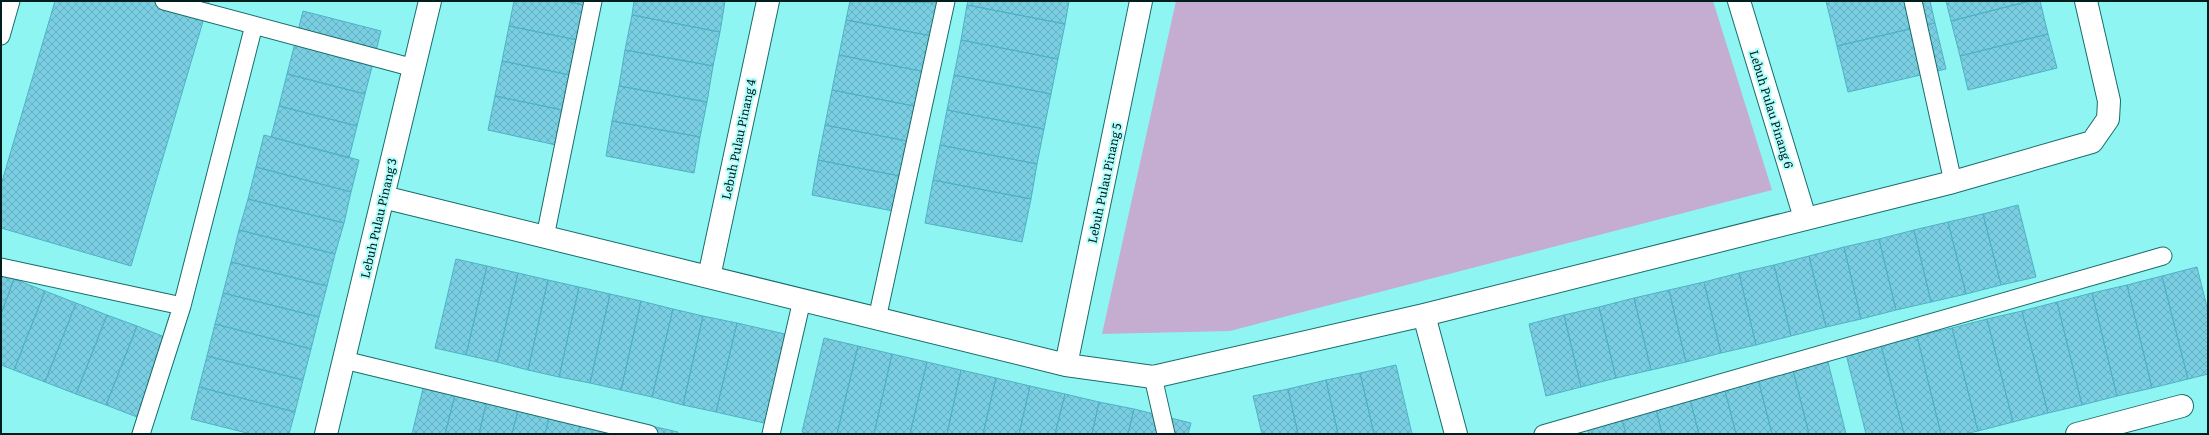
<svg xmlns="http://www.w3.org/2000/svg" width="2209" height="435" font-family="Literata,serif">
	<defs>
		<pattern id="building-cross-hatch" width="8" height="8" patternUnits="userSpaceOnUse"><rect width="8" height="8" fill="#79cee2"/><path d="M0 0l8 8M0 8l8-8" fill="none" stroke="#67b0c1"/></pattern>
	</defs>
	<rect width="100%" height="100%" fill="#8ff5f3"/>
	<path fill="#c5add2" d="M1176 1H1713L1772 190 1230 331 1102 334Z"/>
	<path fill="url(#building-cross-hatch)" stroke="#4fb1c6" d="M55 1H209L131 266 1 228V185Z
		M514 1H564L594 7 587 42 509 26Z
		M564 1H595L594 7Z
		M634 1H725L720 32 632 15Z
		M850 1 945 3 938 37 846 20Z
		M968 1H1069L1065 24 967 5Z
		M1826 1H1930L1935 23 1837 46Z
		M1946 1H2030L1951 21Z
		M2030 1H2040L2048 34 1960 56 1951 21Z
		M967 5 1065 24 1058 59 961 40Z
		M303 11 381 31 373 63 295 43Z
		M632 15 720 32 713 66 625 50Z
		M846 20 938 37 931 73 839 55Z
		M1935 23 1946 69 1848 92 1837 46Z
		M509 26 587 42 580 77 502 61Z
		M2048 34 2057 68 1968 90 1960 56Z
		M961 40 1058 59 1051 94 954 75Z
		M295 43 373 63 365 94 287 74Z
		M625 50 713 66 707 102 619 86Z
		M839 55 931 73 924 108 832 90Z
		M502 61 580 77 572 112 495 96Z
		M287 74 365 94 357 126 279 106Z
		M954 75 1051 94 1044 129 947 110Z
		M619 86 707 102 700 137 612 121Z
		M832 90 924 108 917 143 825 125Z
		M495 96 572 112 565 147 488 130Z
		M279 106 357 126 349 158 271 137Z
		M947 110 1044 129 1037 164 940 145Z
		M612 121 700 137 694 173 606 156Z
		M825 125 917 143 910 178 818 160Z
		M264 135 359 160 351 192 256 167Z
		M940 145 1037 164 1031 199 933 180Z
		M818 160 910 178 903 213 812 195Z
		M256 167 351 192 344 223 248 199Z
		M933 180 1031 199 1022 242 925 223Z
		M248 199 344 223 335 254 239 230Z
		M2018 205 2036 277 2001 285 1983 214Z
		M1983 214 2001 285 1966 294 1948 222Z
		M1948 222 1966 294 1931 302 1914 230Z
		M239 230 335 254 327 286 231 262Z
		M1914 230 1931 302 1896 310 1879 239Z
		M1879 239 1896 310 1861 319 1844 247Z
		M1844 247 1861 319 1826 327 1809 256Z
		M1809 256 1826 327 1791 336 1774 265Z
		M456 259 487 266 466 355 435 348Z
		M231 262 327 286 319 317 223 293Z
		M1774 265 1791 336 1756 345 1739 273Z
		M487 266 518 273 497 362 466 355Z
		M2197 267 2208 311V374L2188 379 2162 276Z
		M518 273 548 280 528 370 497 362Z
		M1739 273 1756 345 1721 353 1704 282Z
		M1 274 14 279 1 314Z
		M2162 276 2188 379 2152 388 2127 285Z
		M14 279 45 291 14 370 1 365V314Z
		M548 280 579 287 559 377 528 370Z
		M1704 282 1721 353 1686 362 1669 290Z
		M2127 285 2152 388 2117 396 2092 293Z
		M579 287 610 294 590 383 559 377Z
		M1669 290 1686 362 1651 370 1634 298Z
		M45 291 76 303 45 382 14 370Z
		M223 293 319 317 311 349 215 324Z
		M2092 293 2117 396 2082 405 2057 302Z
		M610 294 641 301 621 390 590 383Z
		M1634 298 1651 370 1616 378 1599 307Z
		M641 301 673 309 652 397 621 390Z
		M2057 302 2082 405 2048 413 2022 311Z
		M76 303 107 315 76 394 45 382Z
		M1599 307 1616 378 1581 387 1564 315Z
		M673 309 703 316 683 405 652 397Z
		M2022 311 2048 413 2013 422 1987 319Z
		M107 315 137 326 106 405 76 394Z
		M1564 315 1581 387 1546 396 1529 324Z
		M703 316 737 323 716 412 683 405Z
		M1987 319 2013 422 1978 431 1952 328Z
		M737 323 798 337 777 426 716 412Z
		M215 324 311 349 303 380 207 356Z
		M137 326 167 338 137 417 106 405Z
		M1952 328 1978 431 1965 434H1941L1917 336Z
		M1917 336 1941 434H1904L1881 345Z
		M824 338 858 346 837 434H809L802 432Z
		M1881 345 1904 434H1866L1846 354Z
		M858 346 892 354 874 434H837Z
		M892 354 927 362 910 434H874Z
		M207 356 303 380 295 412 199 387Z
		M1827 358 1846 434H1809L1792 366Z
		M927 362 961 370 947 434H910Z
		M1396 365 1412 434H1374L1360 373Z
		M1792 366 1809 434H1772L1757 375Z
		M961 370 996 378 983 434H947Z
		M427 372 459 379 445 434H412Z
		M1360 373 1374 434H1338L1326 380Z
		M1757 375 1772 434H1736L1723 383Z
		M996 378 1030 386 1019 434H983Z
		M459 379 490 387 479 434H445Z
		M1326 380 1338 434H1298L1288 389Z
		M1723 383 1736 434H1699L1688 392Z
		M1030 386 1065 394 1055 434H1019Z
		M199 387 295 412 289 434H251L191 419Z
		M490 387 522 395 512 434H479Z
		M1288 389 1298 434H1262L1253 396Z
		M1688 392 1699 434H1662L1654 400Z
		M1065 394 1099 402 1092 434H1055Z
		M522 395 553 402 545 434H512Z
		M1654 400 1662 434H1626L1619 409Z
		M553 402 584 410 578 434H545Z
		M1099 402 1134 409 1128 434H1092Z
		M1134 409 1191 423 1188 434H1128Z
		M1619 409 1626 434H1589L1584 418Z
		M584 410 615 417 611 434H578Z
		M647 425 678 432V434H644Z"/>
	<g fill="none" stroke-linecap="round" stroke-linejoin="round">
		<g stroke="#176d6c" stroke-width="19">
			<path id="service" d="M164 1 414 68
				M1913 1 1953 182
				M1 36 11 1
				M545 237 593 1
				M1 267 182 306
				M877 319 946 1
				M344 360 649 434
				M1153 377 1166 434
				M141 434 182 306 254 25
				M771 434 802 300
				M1543 434 2163 256"/>
		</g>
		<g stroke="#176d6c" stroke-width="24">
			<path id="minor" d="M1739 1 1805 218
				M383 197 1066 365 1153 377 1424 315 1953 182 2092 142 2108 119 2109 101 2086 1
				M709 277 768 1
				M1424 315 1456 434
				M1066 365 1141 1
				M326 434 430 1
				M2077 434 2182 406"/>
		</g>
		<use href="#service" stroke="#fff" stroke-width="17"/>
		<use href="#minor" stroke="#fff" stroke-width="22"/>
	</g>
	<g text-anchor="middle" dominant-baseline="central" stroke-width="4" stroke-linejoin="round" paint-order="stroke">
		<g font-size="12" fill="#001e1e" stroke="#b0fefc">
			<text transform="translate(1772 109) rotate(73)">Lebuh Pulau Pinang 6</text>
			<text transform="translate(738 139) rotate(-78)">Lebuh Pulau Pinang 4</text>
			<text transform="translate(1104 183) rotate(-78)">Lebuh Pulau Pinang 5</text>
			<text transform="translate(378 218) rotate(-77)">Lebuh Pulau Pinang 3</text>
		</g>
	</g>
	<rect width="2209" height="435" fill="none" stroke="#001e1e" stroke-width="4"/>
</svg>
